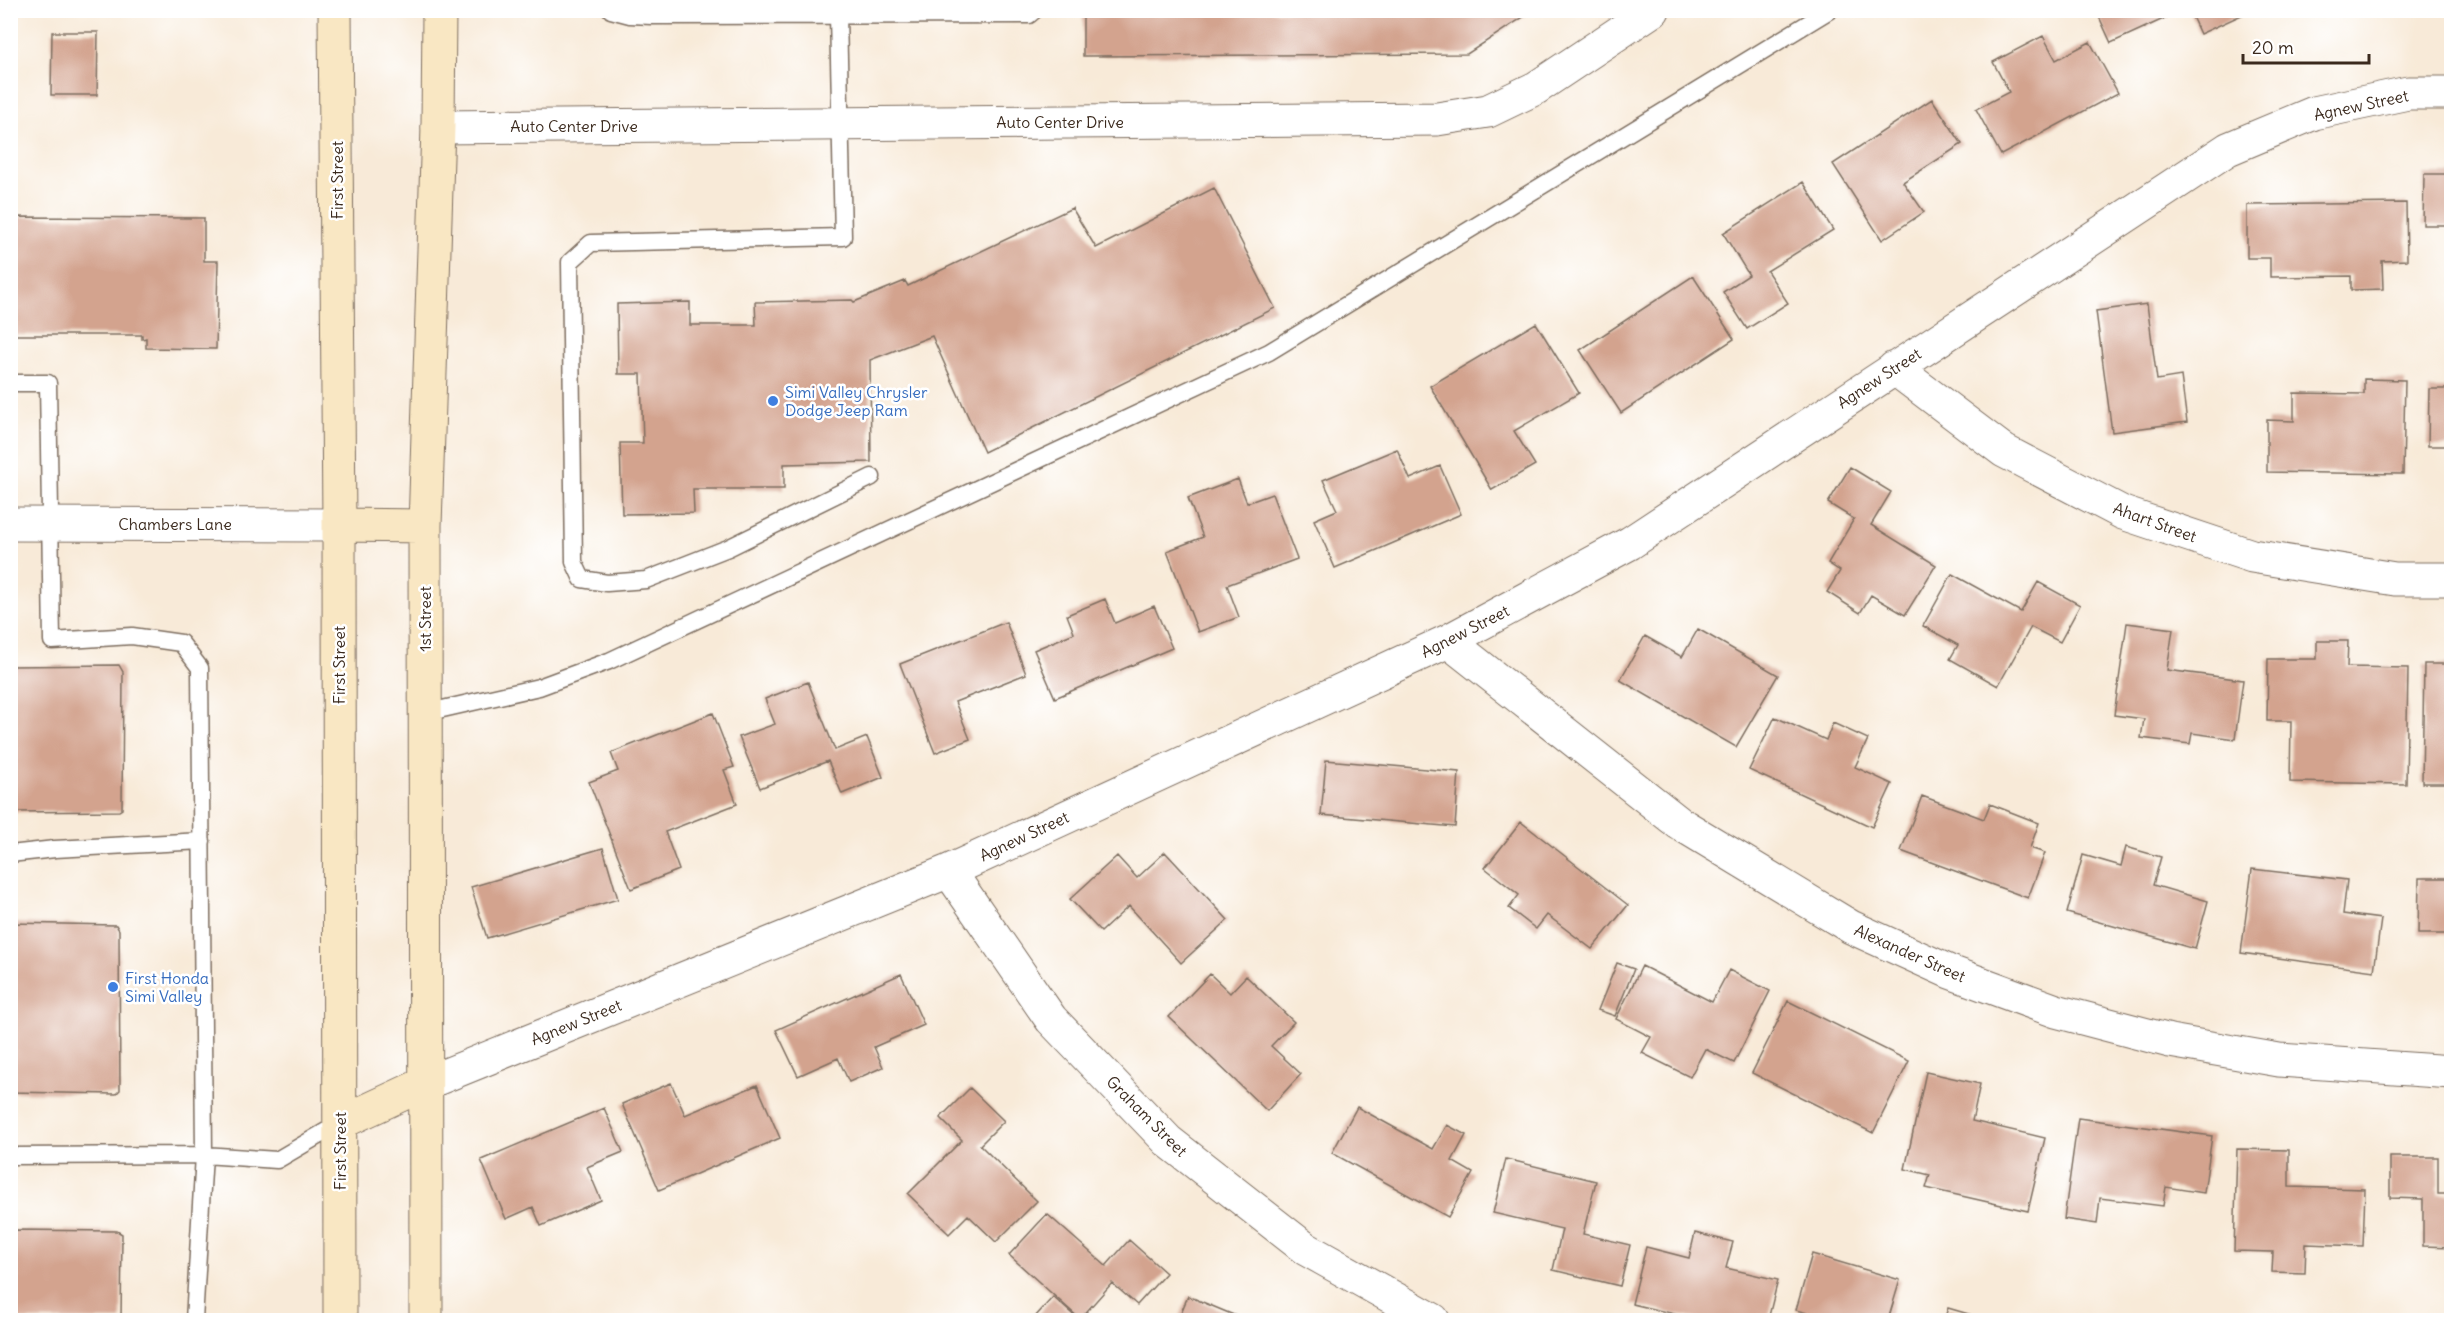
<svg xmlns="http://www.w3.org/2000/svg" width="2462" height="1331" font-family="Delius,sans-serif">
	<rect width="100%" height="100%" fill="#fff"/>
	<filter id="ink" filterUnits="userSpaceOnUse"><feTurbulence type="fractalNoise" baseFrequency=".0167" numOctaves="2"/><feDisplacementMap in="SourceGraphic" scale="12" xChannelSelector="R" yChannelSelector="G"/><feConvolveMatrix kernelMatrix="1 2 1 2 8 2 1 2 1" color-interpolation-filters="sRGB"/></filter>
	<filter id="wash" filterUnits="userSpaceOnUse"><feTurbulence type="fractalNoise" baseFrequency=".008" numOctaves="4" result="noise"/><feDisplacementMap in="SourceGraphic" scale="24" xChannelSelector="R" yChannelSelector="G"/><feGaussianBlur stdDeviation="1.35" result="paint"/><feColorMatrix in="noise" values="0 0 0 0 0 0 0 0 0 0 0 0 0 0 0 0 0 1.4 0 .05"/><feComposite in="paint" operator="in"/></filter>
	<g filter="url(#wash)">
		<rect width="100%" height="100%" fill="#f8ead8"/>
		<g id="blocks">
			<path fill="#d3a38e" d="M1083 10 1403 12 1534 10 1467 54 1083 56Z
				M2096 10H2183L2111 43Z
				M2189 10H2242L2244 14 2200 34Z
				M52 32H98L97 95H51Z
				M2043 36 2056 60 2090 42 2118 93 2001 155 1976 109 2009 92 1993 62Z
				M1932 99 1962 144 1903 182 1924 212 1882 240 1833 164Z
				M2424 174H2452V225H2423Z
				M1803 182 1833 230 1767 271 1788 303 1747 329 1723 292 1749 275 1723 233Z
				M1214 188 1275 308 984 452 932 336 870 360 871 462 784 464V489H693L694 513 622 514 620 443H643L641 374H618L617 304 690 302V325H756L755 302 852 300 854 302 905 281 908 286 1072 208 1096 248Z
				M2406 203 2407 260 2382 261 2383 289 2351 290V276L2270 277V258H2247V205Z
				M10 217 204 218V261H218L216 349 146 348V338L142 339V335H10Z
				M1693 276 1734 339 1621 413 1580 350Z
				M2147 304 2157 380 2181 376 2187 422 2112 432 2096 311Z
				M1536 323 1579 393 1514 431 1535 465 1492 490 1430 386Z
				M2364 379 2405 380 2403 474 2267 472V420L2294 421V393L2364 394Z
				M2429 389H2452V446H2428Z
				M1397 449 1410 479 1440 466 1461 514 1335 568 1314 520 1337 510 1323 480Z
				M1850 467 1891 492 1871 525 1936 565 1905 615 1871 595 1860 613 1827 592 1840 571 1828 563 1854 519 1828 503Z
				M1238 479 1247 503 1272 494 1297 559 1227 585 1239 617 1198 632 1167 551 1203 537 1188 498Z
				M1952 574 2021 612 2038 582 2080 605 2060 642 2031 627 1998 686 1950 659 1958 645 1923 626Z
				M1105 599 1115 623 1154 606 1172 648 1055 698 1034 650 1074 633 1067 615Z
				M1006 622 1026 674 955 702 970 739 935 753 900 664Z
				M2127 623 2173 629 2167 670 2243 680 2235 739 2192 733 2190 744 2141 738 2144 719 2114 715Z
				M1698 629 1778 675 1736 747 1620 680 1645 636 1682 657Z
				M2317 641H2348L2347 667 2408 668 2406 784 2290 782 2291 721H2267L2268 659H2317Z
				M2424 664H2452V783H2422Z
				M119 665 123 672 122 809 119 811 10 812V666Z
				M808 682 835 750 867 737 883 777 842 794 828 761 760 788 739 737 775 724 765 699Z
				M713 713 734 767 724 770 737 804 665 832 679 870 631 889 589 782 618 771 611 753Z
				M1775 717 1826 740 1833 723 1868 739 1855 767 1892 784 1872 827 1749 770Z
				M1326 760 1459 772 1455 827 1321 815Z
				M1922 796 1984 819 1990 804 2039 823 2030 848 2045 853 2028 898 1901 851Z
				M1521 822 1628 905 1592 949 1547 915 1536 929 1509 908 1519 895 1485 868Z
				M2126 847 2161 857 2153 885 2208 901 2195 949 2067 913 2083 855 2121 866Z
				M603 848 618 899 487 938 471 887Z
				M1165 852 1228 920 1181 963 1129 906 1101 932 1070 899 1117 856 1137 878Z
				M2252 869 2347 880 2343 914 2381 919 2374 971 2241 953Z
				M2419 878H2452V934H2418Z
				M10 923 116 925 119 930 120 1090 116 1094 10 1092Z
				M1617 963 1634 969 1615 1016 1598 1010Z
				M1642 966 1712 1002 1729 970 1770 991 1734 1063 1705 1049 1690 1077 1642 1053 1651 1037 1616 1019Z
				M901 974 924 1025 874 1047 883 1067 849 1082 838 1058 798 1076 776 1030Z
				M1210 974 1230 993 1246 976 1294 1022 1271 1046 1301 1074 1267 1111 1169 1017Z
				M1788 1001 1909 1061 1873 1133 1752 1073Z
				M1926 1072 1980 1084 1972 1121 2045 1138 2028 1211 1926 1188 1930 1175 1905 1169Z
				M671 1083 685 1115 757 1085 780 1138 659 1190 622 1104Z
				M970 1088 1004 1121 980 1145 1037 1201 996 1242 968 1215 949 1234 908 1194 962 1140 940 1118Z
				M1357 1107 1433 1149 1447 1125 1466 1135 1452 1161 1473 1173 1448 1217 1332 1153Z
				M604 1108 623 1152 587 1167 601 1200 541 1226 533 1207 506 1219 481 1160Z
				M2078 1118 2212 1136 2204 1193 2166 1187 2163 1206 2100 1198 2097 1224 2064 1219Z
				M2237 1149 2289 1150V1187L2365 1189 2363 1246 2306 1244 2305 1273 2272 1272 2273 1252 2234 1251Z
				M2390 1157H2438V1194H2452V1247L2423 1246V1199L2390 1198Z
				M1506 1159 1596 1181 1583 1234 1630 1245 1620 1286 1553 1270 1562 1229 1493 1213Z
				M1047 1214 1106 1266 1129 1240 1166 1273 1137 1305 1112 1283 1080 1319 1009 1255Z
				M10 1230 117 1231 122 1234 121 1320H10Z
				M1695 1233 1733 1242 1726 1268 1778 1280 1768 1320H1700L1632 1304 1646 1247 1689 1258Z
				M1812 1254 1900 1280 1888 1320H1832L1796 1310Z
				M1188 1296 1236 1316 1234 1320H1178Z
				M1053 1297 1079 1320H1039L1035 1317Z
				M1948 1308 1989 1320H1944Z"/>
		</g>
	</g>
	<g filter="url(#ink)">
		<use href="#blocks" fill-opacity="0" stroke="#7d6d5f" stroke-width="1.5"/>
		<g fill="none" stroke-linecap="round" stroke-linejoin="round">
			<g stroke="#7d6d5f" stroke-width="19">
				<path id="lane" d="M611 10 630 15 652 16 1029 15 1035 10
					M838 15 843 237 591 243 570 262 574 562 582 579 607 583 646 580 728 548 872 477
					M10 383H48L52 641 132 636 181 643 200 668 204 1155 194 1320
					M425 713 539 687 609 661 1269 352 1830 10
					M10 854 55 849 202 841
					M10 1156 204 1155 277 1160 340 1123"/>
			</g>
			<g stroke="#7d6d5f" stroke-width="35">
				<path id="street" d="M438 127 1437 119 1488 111 1536 88 1653 10
					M1894 368 2004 451 2123 513 2252 556 2395 579H2452
					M10 524 339 525
					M1448 641 1679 823 1851 927 1950 972 2056 1011 2170 1041 2279 1060 2452 1072
					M949 871 1051 1019 1168 1141 1306 1249 1433 1320
					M424 1084 949 871 1448 641 1630 543 2228 149 2314 113 2408 93H2452"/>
			</g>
			<g stroke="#7d6d5f" stroke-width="35">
				<path id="secondary" d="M335 10 339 525 340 1320
					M339 525 425 526
					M340 1123 424 1084
					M426 1320 425 526 438 127 439 10"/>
			</g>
			<use href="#lane" stroke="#fff" stroke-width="16"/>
			<use href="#street" stroke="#fff" stroke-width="33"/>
			<use href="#secondary" stroke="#f9e7c3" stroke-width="33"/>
		</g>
	</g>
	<g fill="#3f7fe0" stroke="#fff" stroke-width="2">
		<circle cx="773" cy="401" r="6"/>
		<circle cx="113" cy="987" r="6"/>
	</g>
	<g text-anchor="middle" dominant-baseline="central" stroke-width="5" stroke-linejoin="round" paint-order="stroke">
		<g font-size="16" fill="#3b2a1e" stroke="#fff">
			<text transform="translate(2361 105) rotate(-12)">Agnew Street</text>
			<text x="1060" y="122">Auto Center Drive</text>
			<text x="574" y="126">Auto Center Drive</text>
			<text transform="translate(337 180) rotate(-90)">First Street</text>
			<text transform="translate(1879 378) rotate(-33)">Agnew Street</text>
			<text transform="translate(2155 522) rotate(20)">Ahart Street</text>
			<text x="175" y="524">Chambers Lane</text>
			<text transform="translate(425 619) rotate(-90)">1st Street</text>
			<text transform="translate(1465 631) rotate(-27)">Agnew Street</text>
			<text transform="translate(339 665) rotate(-90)">First Street</text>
			<text transform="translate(1024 836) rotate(-25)">Agnew Street</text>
			<text transform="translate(1910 953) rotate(24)">Alexander Street</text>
			<text transform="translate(576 1022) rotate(-22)">Agnew Street</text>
			<text transform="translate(1147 1116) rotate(45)">Graham Street</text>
			<text transform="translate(340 1151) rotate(-90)">First Street</text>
		</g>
		<g font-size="16" fill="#366cbe" stroke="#fff" text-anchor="start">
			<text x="785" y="392">Simi Valley Chrysler<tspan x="785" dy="18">Dodge Jeep Ram</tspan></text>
			<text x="125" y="978">First Honda<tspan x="125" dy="18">Simi Valley</tspan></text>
		</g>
	</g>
	<rect width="2462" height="1331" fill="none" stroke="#fff" stroke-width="36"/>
	<path d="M2243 54v9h126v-9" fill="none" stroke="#3b2a1e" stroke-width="3"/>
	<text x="2252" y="54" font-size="18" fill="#3b2a1e" stroke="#ffffff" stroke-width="4.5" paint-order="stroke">20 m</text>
</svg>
